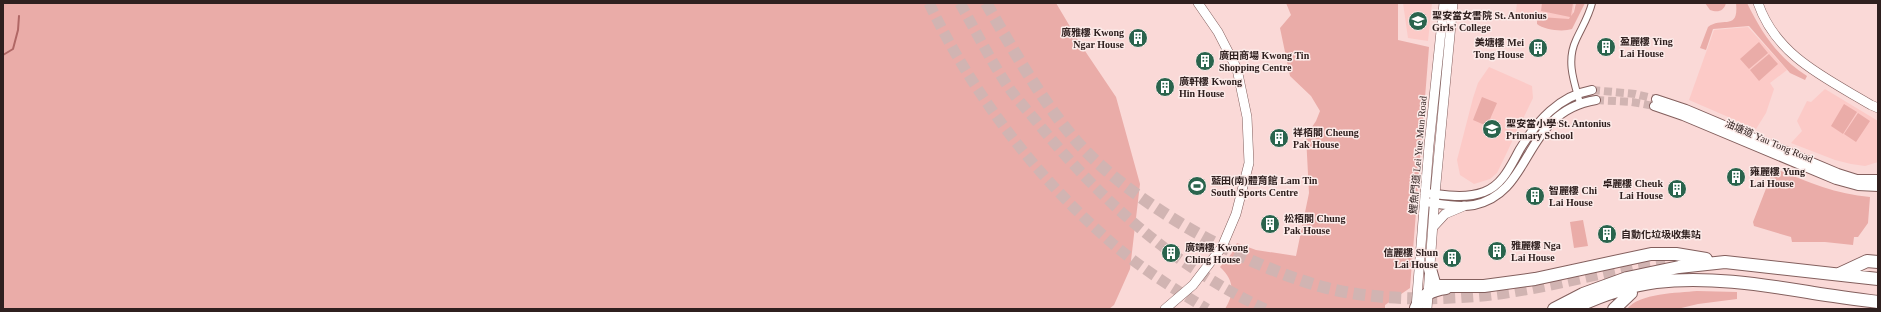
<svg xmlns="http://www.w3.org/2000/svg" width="1881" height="312" font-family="'Times New Roman','Noto Sans TC',serif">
	<rect width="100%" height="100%" fill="#fad9d7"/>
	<path fill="#fccac7" d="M1403 3H1432L1428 41 1408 38Z
		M1517 3H1575L1571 23 1515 19Z
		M1748 27 1787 70 1770 83 1774 89 1766 113 1756 129 1689 100 1714 30Z
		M1489 67 1532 86 1533 98 1497 173 1490 179 1474 184 1460 175 1457 160 1473 98 1478 83Z
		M1825 89 1878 121V162L1865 166 1851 164 1835 160 1791 143 1802 131 1797 121 1807 101 1811 102Z"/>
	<path fill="#eaaca8" d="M3 3H1056L1081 45 1116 97 1140 184 1130 269 1114 305 1109 309H3Z
		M1286 3H1398V40L1429 47 1410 288 1385 305V309H1225C1235 293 1234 280 1220 267L1232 253 1237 243 1256 250 1296 256 1309 193 1306 136 1316 121 1320 111 1311 96 1290 76 1280 28 1291 15Z
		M1542 3H1573L1571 16 1574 12 1576 3H1585L1572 29C1563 32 1544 30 1537 24V19L1540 17 1569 19 1570 17 1541 11Z
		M1705 3H1726C1724 11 1718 13 1710 10Z
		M1736 3H1747C1763 35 1777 56 1807 76L1805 80 1790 73 1749 26 1713 29 1706 50 1700 48 1708 27C1722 16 1739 32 1736 3Z
		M1759 42 1768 53 1749 69 1740 59Z
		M1769 54 1778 64 1759 81 1750 70Z
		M1482 97 1497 103 1487 126 1473 120Z
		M1844 104 1857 112 1843 134 1831 126Z
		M1858 113 1870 121 1856 142 1844 134Z
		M1774 168C1805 181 1835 194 1870 197L1868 223 1858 237H1854L1853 245 1825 242H1792L1791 237 1754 226 1753 222Z
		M1583 220 1588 246 1574 248 1570 222Z
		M1697 291 1737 292V299L1698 304 1677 309H1627C1639 293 1678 293 1697 291Z"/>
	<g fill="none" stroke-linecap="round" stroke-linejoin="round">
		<path stroke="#b06765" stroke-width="2" d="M3 55 13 49 18 30 19 16"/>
		<path stroke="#d1b4b2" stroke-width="8" stroke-dasharray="8 4" stroke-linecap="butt" d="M1592 90 1635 94 1656 99
			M1596 100 1632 102 1654 106"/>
		<path stroke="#d1b4b2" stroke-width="11" stroke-dasharray="11 5.5" stroke-linecap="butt" d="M929 3C970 89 1032 172 1103 235 1134 264 1171 287 1207 309
			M960 3C975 30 990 59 1007 85 1016 98 1027 110 1037 122 1099 199 1175 267 1265 309"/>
		<path stroke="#d1b4b2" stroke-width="12" stroke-dasharray="12 6" stroke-linecap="butt" d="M986 3C1014 51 1042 102 1079 144 1135 205 1243 265 1323 287 1372 300 1425 300 1475 296 1539 291 1601 271 1665 261"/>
		<g stroke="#835f5d" stroke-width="8">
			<path id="minor" d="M1580 103C1574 82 1566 61 1576 40 1582 27 1589 16 1592 3"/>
		</g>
		<g stroke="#835f5d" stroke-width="10">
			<path id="tertiary" d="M1656 99 1686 109 1838 173 1857 179H1878
				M1654 106 1683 116 1836 180 1858 186 1878 187
				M1426 193C1445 195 1465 199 1484 192 1503 185 1511 165 1520 149 1537 121 1559 96 1592 90
				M1425 202C1441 204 1458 208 1474 205 1534 193 1522 112 1596 100"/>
		</g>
		<g stroke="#835f5d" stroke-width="10">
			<path id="secondary" d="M1758 3C1776 56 1826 78 1871 105L1878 108
				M1433 227 1445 214 1464 206
				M1416 308 1429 145 1444 3
				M1165 309 1193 285 1222 247 1236 214 1249 163 1247 117 1237 69 1218 32 1198 3
				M1427 309 1435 194 1453 3"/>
		</g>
		<g stroke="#835f5d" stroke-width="14">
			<path id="motorway" d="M1430 269 1434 283 1438 286H1484L1535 279 1651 254H1676L1706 259
				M1839 274 1867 261 1878 262
				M1416 308C1422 295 1431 290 1446 288
				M1554 309 1583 294 1627 278 1679 267 1725 262 1878 279
				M1572 309C1599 296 1627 286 1656 282 1706 276 1759 284 1808 292 1831 296 1855 299 1878 302
				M1614 309 1631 293"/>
		</g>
		<use href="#minor" stroke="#fff" stroke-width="6"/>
		<use href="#tertiary" stroke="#fff" stroke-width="8"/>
		<use href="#secondary" stroke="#fff" stroke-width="9"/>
		<use href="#motorway" stroke="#fff" stroke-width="12"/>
	</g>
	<defs>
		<g id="school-disc" transform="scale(1)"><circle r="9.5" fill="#2a644d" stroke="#fcebe9"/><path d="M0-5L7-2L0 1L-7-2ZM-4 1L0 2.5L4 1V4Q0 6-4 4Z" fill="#fff"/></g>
		<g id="building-disc" transform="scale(1)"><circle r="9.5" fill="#2a644d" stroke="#fcebe9"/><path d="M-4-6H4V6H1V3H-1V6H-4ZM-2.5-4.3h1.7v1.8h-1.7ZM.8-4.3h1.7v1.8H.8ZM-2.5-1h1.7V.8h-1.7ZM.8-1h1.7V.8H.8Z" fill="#fff"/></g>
		<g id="stadium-disc" transform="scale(1)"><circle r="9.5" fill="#2a644d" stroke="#fcebe9"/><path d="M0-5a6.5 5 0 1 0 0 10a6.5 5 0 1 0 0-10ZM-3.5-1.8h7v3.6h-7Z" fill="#fff"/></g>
	</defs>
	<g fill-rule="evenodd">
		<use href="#school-disc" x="1418" y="21"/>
		<use href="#building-disc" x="1138" y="38"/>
		<use href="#building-disc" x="1606" y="47"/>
		<use href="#building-disc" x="1538" y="48"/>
		<use href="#building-disc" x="1205" y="61"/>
		<use href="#building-disc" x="1165" y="87"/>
		<use href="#school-disc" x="1492" y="129"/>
		<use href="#building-disc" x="1279" y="138"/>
		<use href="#building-disc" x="1736" y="177"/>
		<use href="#stadium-disc" x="1197" y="186"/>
		<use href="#building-disc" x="1677" y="189"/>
		<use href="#building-disc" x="1535" y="196"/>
		<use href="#building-disc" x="1270" y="224"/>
		<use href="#building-disc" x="1607" y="234"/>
		<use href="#building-disc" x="1497" y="251"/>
		<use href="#building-disc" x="1171" y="253"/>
		<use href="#building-disc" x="1452" y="258"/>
	</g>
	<g text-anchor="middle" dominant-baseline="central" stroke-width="3" stroke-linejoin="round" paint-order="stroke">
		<g font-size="10" font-weight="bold" fill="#2f201f" stroke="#fcebe9" text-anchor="start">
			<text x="1432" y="15">聖安當女書院 St. Antonius<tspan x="1432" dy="12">Girls' College</tspan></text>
			<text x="1124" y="32" text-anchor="end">廣雅樓 Kwong<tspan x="1124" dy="12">Ngar House</tspan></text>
			<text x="1620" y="41">盈麗樓 Ying<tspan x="1620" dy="12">Lai House</tspan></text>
			<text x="1524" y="42" text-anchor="end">美塘樓 Mei<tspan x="1524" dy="12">Tong House</tspan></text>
			<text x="1219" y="55">廣田商場 Kwong Tin<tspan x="1219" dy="12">Shopping Centre</tspan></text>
			<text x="1179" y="81">廣軒樓 Kwong<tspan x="1179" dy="12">Hin House</tspan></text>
			<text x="1506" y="123">聖安當小學 St. Antonius<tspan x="1506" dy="12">Primary School</tspan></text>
			<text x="1293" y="132">祥栢閣 Cheung<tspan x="1293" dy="12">Pak House</tspan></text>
			<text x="1750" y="171">雍麗樓 Yung<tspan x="1750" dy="12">Lai House</tspan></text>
			<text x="1211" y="180">藍田(南)體育館 Lam Tin<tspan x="1211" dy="12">South Sports Centre</tspan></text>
			<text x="1663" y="183" text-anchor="end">卓麗樓 Cheuk<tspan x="1663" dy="12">Lai House</tspan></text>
			<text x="1549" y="190">智麗樓 Chi<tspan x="1549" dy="12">Lai House</tspan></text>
			<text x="1284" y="218">松栢閣 Chung<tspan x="1284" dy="12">Pak House</tspan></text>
			<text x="1621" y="234">自動化垃圾收集站</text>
			<text x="1511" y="245">雅麗樓 Nga<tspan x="1511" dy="12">Lai House</tspan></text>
			<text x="1185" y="247">廣靖樓 Kwong<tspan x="1185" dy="12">Ching House</tspan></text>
			<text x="1438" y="252" text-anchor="end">信麗樓 Shun<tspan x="1438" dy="12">Lai House</tspan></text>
		</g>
		<g font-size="10" fill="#2f201f" stroke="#fcebe9">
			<text transform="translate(1769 141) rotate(23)">油塘道 Yau Tong Road</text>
			<text transform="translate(1418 155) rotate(-85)">鯉魚門道 Lei Yue Mun Road</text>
		</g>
	</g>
	<rect width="1881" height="312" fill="none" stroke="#2f201f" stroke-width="8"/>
</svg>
